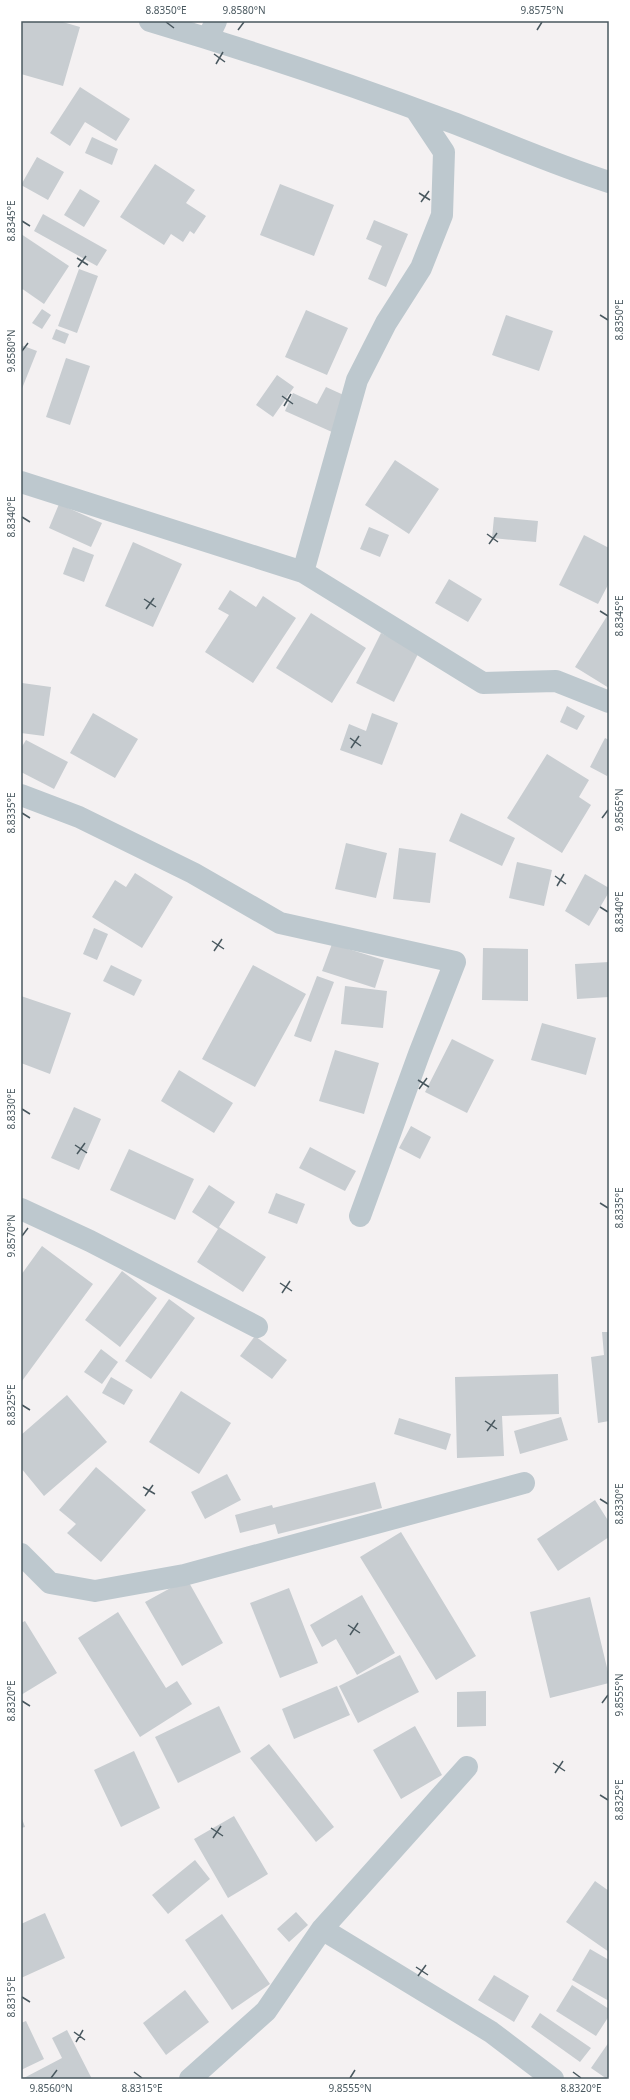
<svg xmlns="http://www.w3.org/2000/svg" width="630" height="2100" font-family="'Noto Sans',sans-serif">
	<rect width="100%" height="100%" fill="#f4f1f2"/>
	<path fill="#c8cdd1" d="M21 21H59L80 27 63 86 21 74Z
		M80 87 130 119 116 141 85 122 70 146 50 133Z
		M92 137 118 149 112 165 85 153Z
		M37 157 64 172 48 200 21 185Z
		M155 164 195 190 186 203 206 216 194 234 190 231 183 242 171 234 164 245 120 217Z
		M280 184 334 205 314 256 260 235Z
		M80 189 100 201 84 227 64 215Z
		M43 214 107 250 97 266 34 231Z
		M374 220 408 234 386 287 368 279 382 246 366 239Z
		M21 234 69 266 44 304 21 288Z
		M79 269 98 276 77 333 58 326Z
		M42 309 51 315 42 329 32 323Z
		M306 310 348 328 327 375 285 357Z
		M506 315 553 331 539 371 492 355Z
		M56 329 69 334 65 344 52 339Z
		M21 345 37 351 21 391Z
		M66 358 90 366 70 425 46 417Z
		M277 375 294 387 273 417 256 405Z
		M326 387 348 397 332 432 285 411 293 393 317 404Z
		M395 460 439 489 409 534 365 505Z
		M59 504 102 523 91 547 49 528Z
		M494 517 538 521 536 542 492 538Z
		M369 527 389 535 380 557 360 549Z
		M584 535 609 548V583L598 604 559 585Z
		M133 542 182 564 153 627 105 606Z
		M73 547 94 555 84 582 63 574Z
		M449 579 482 599 468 622 435 603Z
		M230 590 256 607 263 596 296 618 253 683 205 652 229 615 218 609Z
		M311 613 366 648 332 703 276 668Z
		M609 613V688L575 667Z
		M381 633 419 652 394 702 356 683Z
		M22 683 51 687 44 736 21 733Z
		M567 706 585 716 577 730 560 722Z
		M93 713 138 739 115 778 70 753Z
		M372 713 398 723 382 765 340 750 349 724 366 731Z
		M605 738 609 740V772L607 776 590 767Z
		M26 740 68 762 54 789 21 772V748Z
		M547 754 589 780 579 797 591 805 562 853 507 818Z
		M461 813 515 838 502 866 449 841Z
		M346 843 387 853 376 898 335 889Z
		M399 848 436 853 430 903 393 899Z
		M517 862 552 870 544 906 509 898Z
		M135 873 173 897 142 948 92 917 115 880 126 887Z
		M585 874 609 888V892L589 926 565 911Z
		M94 928 108 934 97 960 83 954Z
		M332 944 384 960 375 988 322 971Z
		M483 948 528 949V1001L482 1000Z
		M609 962V997L577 999 575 964Z
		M111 965 142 980 134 996 103 981Z
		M253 965 306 994 255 1087 202 1059Z
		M317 976 334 982 311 1042 294 1036Z
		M345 986 387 991 383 1028 341 1024Z
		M21 996 71 1013 50 1074 21 1063Z
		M542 1023 596 1038 586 1075 531 1060Z
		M452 1039 494 1060 467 1113 425 1092Z
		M335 1050 379 1063 364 1114 319 1101Z
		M179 1070 233 1103 214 1133 161 1101Z
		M74 1107 101 1119 79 1170 51 1158Z
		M411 1126 431 1137 420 1159 399 1148Z
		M310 1147 356 1171 345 1191 299 1168Z
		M129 1149 194 1179 175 1220 110 1190Z
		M209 1185 235 1202 219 1227 266 1257 243 1292 197 1262 218 1229 192 1212Z
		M276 1193 305 1204 297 1224 268 1213Z
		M42 1246 93 1284 22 1381 21 1275Z
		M122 1271 157 1298 120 1347 85 1320Z
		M169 1299 195 1318 151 1379 125 1361Z
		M602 1332H609V1421L598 1423 591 1357 604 1355Z
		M255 1336 287 1360 272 1379 240 1356Z
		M101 1349 118 1362 102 1384 84 1372Z
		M558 1374 559 1414 502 1416 504 1456 457 1458 455 1377Z
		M111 1377 133 1390 124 1405 102 1393Z
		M181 1391 231 1423 199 1474 149 1442Z
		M67 1395 107 1442 44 1496 21 1468V1435Z
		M561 1417 568 1440 520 1454 514 1431Z
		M399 1418 451 1434 446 1450 394 1434Z
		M96 1467 146 1510 101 1562 67 1533 76 1524 59 1510Z
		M227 1474 241 1500 205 1519 191 1492Z
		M375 1482 382 1508 278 1534 275 1524 240 1533 235 1515 272 1505 273 1508Z
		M595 1500 609 1522V1537L558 1571 537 1539Z
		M401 1532 476 1656 436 1680 360 1557Z
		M187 1579 223 1643 182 1666 145 1602Z
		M289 1588 318 1663 280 1678 250 1603Z
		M362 1595 395 1653 357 1675 336 1639 322 1647 310 1625Z
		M590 1597 609 1676V1683L550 1698 530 1612Z
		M118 1612 166 1688 177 1681 192 1704 140 1737 78 1638Z
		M25 1621 57 1673 21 1695V1623Z
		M400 1655 419 1692 358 1723 339 1686Z
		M337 1686 350 1715 294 1739 282 1709Z
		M486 1691V1726L457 1727V1692Z
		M219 1706 241 1752 178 1783 155 1737Z
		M415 1726 442 1775 401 1799 373 1750Z
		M269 1744 334 1827 316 1842 250 1758Z
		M134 1751 160 1808 121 1827 94 1770Z
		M21 1816 25 1827 21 1828Z
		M234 1816 268 1874 228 1898 194 1839Z
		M195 1860 210 1879 168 1914 152 1895Z
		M595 1881 609 1891V1952L566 1922Z
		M296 1912 308 1925 289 1942 277 1929Z
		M45 1913 65 1958 21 1978V1924Z
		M222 1914 270 1984 232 2010 185 1940Z
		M590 1949 609 1960V2001L572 1980Z
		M494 1975 529 1996 514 2022 478 2000Z
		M572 1985 609 2009V2016L596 2036 556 2011Z
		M185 1990 209 2022 166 2055 143 2023Z
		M540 2013 591 2048 580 2062 531 2027Z
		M26 2021 44 2059 21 2070V2023Z
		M67 2030 92 2079H22L62 2058 52 2038Z
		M609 2042V2079H607L591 2068Z"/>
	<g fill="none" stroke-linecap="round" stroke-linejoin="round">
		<path stroke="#bdc8ce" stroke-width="22" d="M150 21C251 51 352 85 451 122 504 142 555 165 609 182
			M208 38 216 21
			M21 482 303 572 483 683 556 681 609 702
			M303 572 357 380 386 323 421 268 442 215 444 152 416 110
			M21 795 79 817 193 873 280 923 455 962 419 1054 360 1216
			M21 1209 90 1241 257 1327
			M21 1554 50 1583 95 1591 184 1575 524 1483
			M322 1929 491 2032 553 2079
			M190 2079 266 2011 322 1929 467 1767"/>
	</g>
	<path fill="none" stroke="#49585f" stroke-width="1.5" d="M166 22 174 28M238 30 244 22M537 30 542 22M214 54 225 62M216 64 223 52M419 193 430 200M421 202 429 191M22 221 30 226M77 258 88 265M78 267 86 256M600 315 608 320M22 351 28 343M282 396 293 404M284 406 291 394M22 517 30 522M487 534 498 542M489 544 497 533M144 599 156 607M146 609 154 598M600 611 608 616M350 738 361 746M351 748 359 736M22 813 30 818M602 818 608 810M555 876 566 884M557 886 564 874M600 907 608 912M212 941 224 949M214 951 222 939M418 1080 429 1087M419 1089 427 1078M22 1109 30 1114M75 1145 87 1153M77 1154 85 1143M600 1203 608 1208M22 1236 28 1228M280 1283 292 1291M282 1293 290 1281M22 1405 30 1410M485 1421 497 1429M487 1431 495 1420M143 1487 155 1494M145 1496 153 1485M600 1499 608 1504M348 1625 360 1633M350 1635 358 1623M22 1701 30 1706M602 1703 608 1695M553 1763 565 1771M555 1773 563 1761M600 1795 608 1800M211 1828 223 1836M213 1838 221 1826M416 1967 428 1975M418 1976 426 1965M22 1997 30 2002M74 2032 85 2040M76 2042 83 2030M134 2072 142 2078M573 2072 581 2078M51 2078 57 2070M350 2078 355 2070"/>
	<rect width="630" height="2100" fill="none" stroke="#ffffff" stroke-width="44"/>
	<rect x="22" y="22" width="586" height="2056" fill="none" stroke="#49585f" stroke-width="1.5"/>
	<g font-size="10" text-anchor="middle" fill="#49585f">
		<text x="166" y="14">8.8350°E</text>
		<text x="244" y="14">9.8580°N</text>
		<text x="542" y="14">9.8575°N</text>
		<text transform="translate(11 221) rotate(-90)" y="4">8.8345°E</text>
		<text transform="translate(619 320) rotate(-90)" y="4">8.8350°E</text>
		<text transform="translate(11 351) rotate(-90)" y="4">9.8580°N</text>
		<text transform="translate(11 517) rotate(-90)" y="4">8.8340°E</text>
		<text transform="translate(619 616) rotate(-90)" y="4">8.8345°E</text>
		<text transform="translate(619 810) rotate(-90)" y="4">9.8565°N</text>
		<text transform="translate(11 813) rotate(-90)" y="4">8.8335°E</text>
		<text transform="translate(619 912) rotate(-90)" y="4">8.8340°E</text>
		<text transform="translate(11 1109) rotate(-90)" y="4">8.8330°E</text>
		<text transform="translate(619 1208) rotate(-90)" y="4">8.8335°E</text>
		<text transform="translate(11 1236) rotate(-90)" y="4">9.8570°N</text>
		<text transform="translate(11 1405) rotate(-90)" y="4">8.8325°E</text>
		<text transform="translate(619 1504) rotate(-90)" y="4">8.8330°E</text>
		<text transform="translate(619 1695) rotate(-90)" y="4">9.8555°N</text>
		<text transform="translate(11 1701) rotate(-90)" y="4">8.8320°E</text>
		<text transform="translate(619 1800) rotate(-90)" y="4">8.8325°E</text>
		<text transform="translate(11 1997) rotate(-90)" y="4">8.8315°E</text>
		<text x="51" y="2092">9.8560°N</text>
		<text x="142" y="2092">8.8315°E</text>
		<text x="350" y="2092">9.8555°N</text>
		<text x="581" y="2092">8.8320°E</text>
	</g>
</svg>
